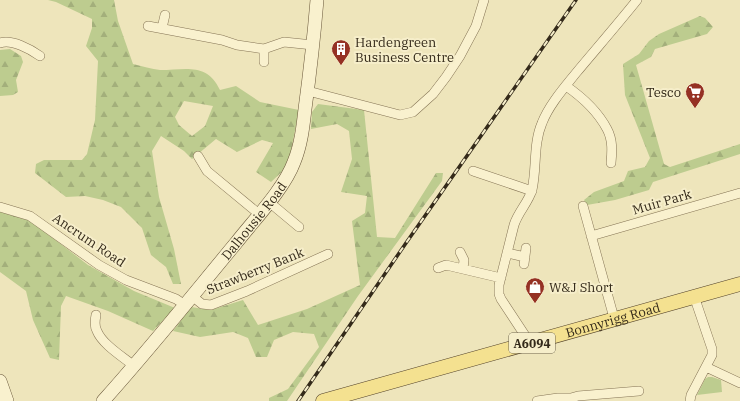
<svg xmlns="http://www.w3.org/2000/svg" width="740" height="401" font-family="'IBM Plex Serif',serif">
	<defs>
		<pattern id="forest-firs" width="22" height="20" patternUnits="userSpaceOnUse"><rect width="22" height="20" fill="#bdcc8f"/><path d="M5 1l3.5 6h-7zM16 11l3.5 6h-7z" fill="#a3af7b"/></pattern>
	</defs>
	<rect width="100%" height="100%" fill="#eee5bb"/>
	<path fill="#bdcc8f" d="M708 377H712L721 380 722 392 697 395 705 379Z"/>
	<path fill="url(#forest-firs)" fill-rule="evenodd" d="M48 0H114L118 21 133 64C142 66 152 69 160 70 185 70 207 62 220 90L236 86 260 102 299 110 291 151 286 168 271 182 256 172 273 143 262 140 237 152 216 139 192 159 184 151 161 136 152 151 159 197 174 249 181 284H173L166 267 151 255 142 228 121 207 103 200 85 196 66 197 35 173 36 164 44 160H82L87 154 95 120 98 61 86 46 92 28V19L56 2ZM184 101 213 106 205 126 192 136 179 125 175 117Z
		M700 16 705 18 713 27 707 34 655 49 651 57 636 65 664 164 670 167 740 144V154L653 182 649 190 615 200 587 205 584 200 594 192 624 181 628 171 645 167 650 158 625 95 623 64 639 54 649 41 659 34Z
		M10 49 21 56 23 62 16 80 18 92 13 95 0 96V50Z
		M318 104 364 110 377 237 395 238 436 173H443L442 181 358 296 287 401H269V398L288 389 319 347 314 334 293 332 274 340 267 357H256L248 338 233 332 200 337 173 331 191 307 211 310 243 300 258 325 307 309 360 285 352 221 365 213 367 196 341 192 352 159 349 131 337 124 311 129 312 112Z
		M0 209 27 218 88 265 134 291 175 308 153 331 108 311 66 296 61 306 59 360 50 358 33 320 26 291 0 272Z"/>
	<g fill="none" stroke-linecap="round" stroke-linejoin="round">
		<g stroke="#857455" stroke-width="10">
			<path id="street" d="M148 26 222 40 237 45 264 49 284 42 313 45
				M162 28 165 15
				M0 43C12 39 30 49 40 56
				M264 62V49
				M566 86C582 97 598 112 607 129 613 140 612 152 611 163
				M308 91 400 115 413 112 433 94 446 77 460 56 476 26 484 0
				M198 156 207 171 259 214
				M473 171 532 191
				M269 202 299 227
				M583 206 614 318
				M0 207 30 216 99 265 126 280 176 299 185 305
				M591 236 740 193
				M460 252 464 260 463 269
				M507 253 525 257
				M524 264 526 248
				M438 268 446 265 501 278
				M192 296 202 304 211 305 247 291 328 254
				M96 315C95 320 94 326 97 331 102 344 123 357 134 366
				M528 344 526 337 501 299 499 294V285L514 225C518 212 528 203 532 190 537 168 533 144 542 123 549 105 564 88 576 73 596 49 617 25 637 0
				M706 367 740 383
				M537 401 558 398H571L578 396 639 391
				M690 401 691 395 712 355V349L694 296"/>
		</g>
		<g stroke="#675538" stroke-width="14">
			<g id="secondary">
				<path d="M0 381 7 401"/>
				<path id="s1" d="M103 401C149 350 192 296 236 243 254 220 284 189 294 162 301 145 303 127 305 109 310 72 314 36 317 0"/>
			</g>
		</g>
		<g stroke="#52412a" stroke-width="15">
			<g id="primary">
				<path id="s2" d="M323 401 740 284"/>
			</g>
		</g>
		<use href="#street" stroke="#f9f1ce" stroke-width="9"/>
		<use href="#secondary" stroke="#f9f1ce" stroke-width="13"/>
		<use href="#primary" stroke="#f4e190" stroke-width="14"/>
		<g stroke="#342a1a" stroke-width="3.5">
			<path id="rail" d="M298 401 406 243 576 0"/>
		</g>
		<use href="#rail" stroke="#f6eeca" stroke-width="2" stroke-dasharray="6" stroke-linecap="butt"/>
	</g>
	<defs>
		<g id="building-pin" transform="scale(1)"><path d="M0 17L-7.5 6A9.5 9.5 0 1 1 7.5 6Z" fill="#953124" stroke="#f6eeca"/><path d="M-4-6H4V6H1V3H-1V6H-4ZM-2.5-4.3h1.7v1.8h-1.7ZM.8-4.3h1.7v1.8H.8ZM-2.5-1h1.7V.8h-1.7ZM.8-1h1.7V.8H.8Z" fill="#fff"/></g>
		<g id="supermarket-pin" transform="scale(1)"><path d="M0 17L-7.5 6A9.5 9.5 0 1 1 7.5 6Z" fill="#953124" stroke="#f6eeca"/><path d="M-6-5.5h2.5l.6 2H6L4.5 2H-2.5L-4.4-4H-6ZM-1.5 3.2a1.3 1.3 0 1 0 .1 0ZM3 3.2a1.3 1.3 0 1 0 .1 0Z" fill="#fff"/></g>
		<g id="shop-pin" transform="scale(1)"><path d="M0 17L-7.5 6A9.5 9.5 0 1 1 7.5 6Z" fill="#953124" stroke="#f6eeca"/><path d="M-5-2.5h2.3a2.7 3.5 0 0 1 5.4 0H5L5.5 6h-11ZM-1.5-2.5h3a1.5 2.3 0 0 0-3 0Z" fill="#fff"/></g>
	</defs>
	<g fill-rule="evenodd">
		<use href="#building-pin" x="341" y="49"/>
		<use href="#supermarket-pin" x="695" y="92"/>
		<use href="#shop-pin" x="535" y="287"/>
	</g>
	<g text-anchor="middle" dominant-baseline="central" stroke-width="4" stroke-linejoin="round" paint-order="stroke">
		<rect fill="#f6eeca" stroke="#6e654f" stroke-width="1" x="509" y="333" width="46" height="20" rx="3"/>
		<g font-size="12" font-weight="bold" fill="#342a1a">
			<text x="532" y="343">A6094</text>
		</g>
		<g font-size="13" fill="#342a1a" stroke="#f6eeca" text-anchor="start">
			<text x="355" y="42">Hardengreen<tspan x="355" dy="15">Business Centre</tspan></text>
			<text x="681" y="92" text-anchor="end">Tesco</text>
			<text x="549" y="287">W&amp;J Short</text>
		</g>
		<g font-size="13" fill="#342a1a" stroke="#f6eeca">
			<text transform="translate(662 202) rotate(-16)">Muir Park</text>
			<text stroke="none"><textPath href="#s1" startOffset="235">Dalhousie Road</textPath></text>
			<text transform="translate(89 240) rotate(34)">Ancrum Road</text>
			<text transform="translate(255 271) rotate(-22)">Strawberry Bank</text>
			<text stroke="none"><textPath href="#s2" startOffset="301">Bonnyrigg Road</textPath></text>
		</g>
	</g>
</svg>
